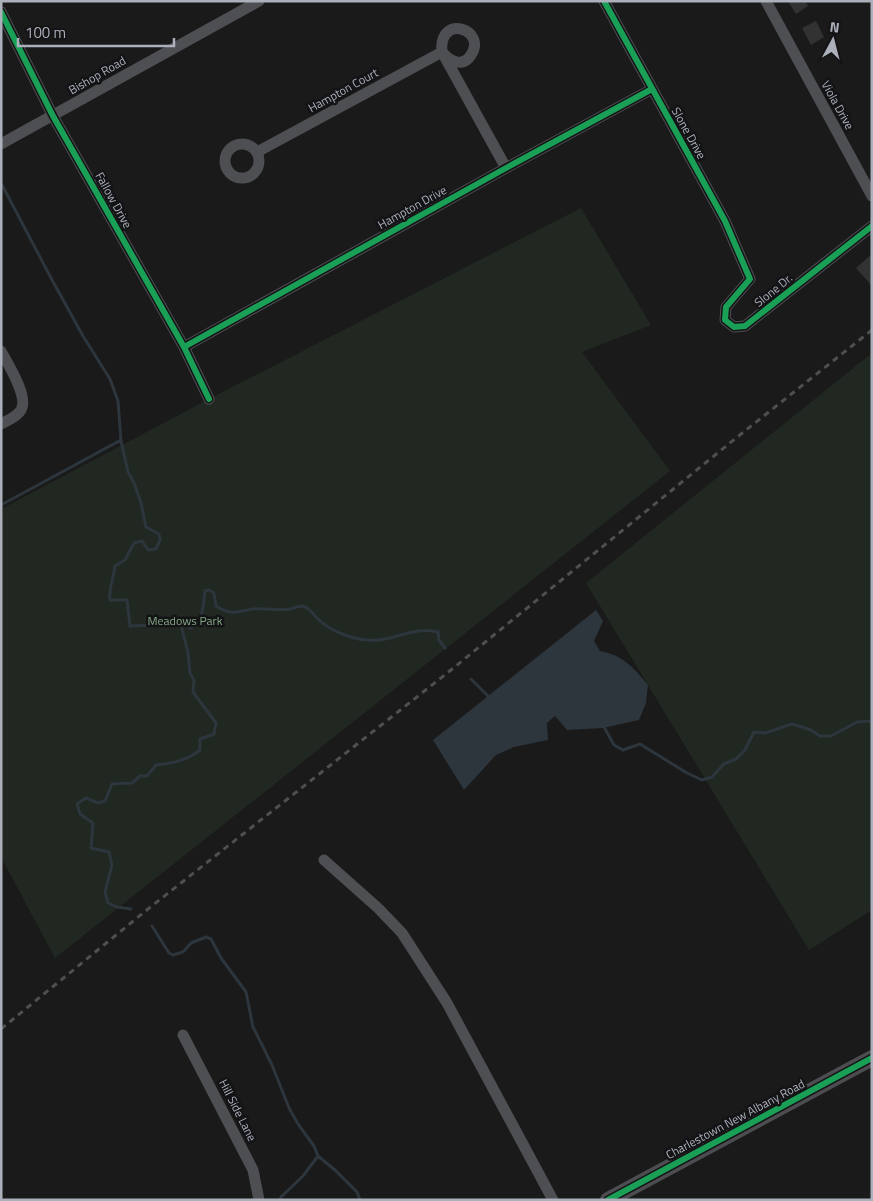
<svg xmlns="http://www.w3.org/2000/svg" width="873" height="1201" font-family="'Titillium Web',sans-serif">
	<rect width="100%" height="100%" fill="#1a1a1a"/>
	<path fill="#202821" d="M581 208 651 325 582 352 670 471 55 958 1 857V509L209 399Z
		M872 353V910L809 950 586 583Z"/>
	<path fill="#2d353d" d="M596 610 603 621 594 641 600 651C623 655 634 668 648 685L646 703 639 720 603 728 567 730 555 716 547 723 548 740 514 747 496 755 464 790 433 740Z"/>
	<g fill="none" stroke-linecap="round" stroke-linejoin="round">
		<path stroke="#2d353d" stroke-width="3" d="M1 183 51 278 83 336 110 379 118 401 121 441 128 472 134 483 141 503 146 527 159 534 160 540 156 549 148 550 142 541 134 543 125 560 115 566C114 576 108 591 110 600H127L130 626 180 624 191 628C204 621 203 604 205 591L209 590 214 593 216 606C220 609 225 611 230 612 238 613 245 610 253 609 265 608 279 611 291 609 294 608 298 606 302 606 310 607 313 615 319 620 331 631 351 639 368 640 392 643 413 625 438 632L439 640 445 648
			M1 505 121 440
			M471 679 490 698
			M603 725 614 745 623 750 640 744 687 773 702 780 712 777 724 764 736 759 745 750 754 732 765 733 792 724 811 730 820 736H831L857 722 872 721
			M131 909 117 907 108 903 105 892 112 865 109 852 91 848 93 823 80 814 77 804 86 798 98 803 105 801 112 784 132 783 140 776H147L156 765C173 763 186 761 200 750V739L214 734 216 723 193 692 194 680 190 673 188 653 181 625
			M152 926 169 953 173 955 183 952 191 943 206 937 211 939 221 958 246 992 253 1027 272 1065 289 1108 298 1124 314 1146 318 1156 336 1171 357 1192 360 1200
			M280 1200 281 1197 303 1176 318 1156"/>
	</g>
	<path fill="#323232" d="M788 1H805L808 6 796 14Z
		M816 21 824 37 811 45 802 28Z
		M872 254V286L856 268Z"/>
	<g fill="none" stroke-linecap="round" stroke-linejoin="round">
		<path stroke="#4e4f53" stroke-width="11" d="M604 1 725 221 750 279 726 307 725 320 734 327 745 326 872 226
			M766 1 872 196
			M1 12 53 116 184 347 209 399
			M442 52C449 61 463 68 471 55 488 29 438 13 442 52L506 168
			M225 161a17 17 0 1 1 34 0a17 17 0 1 1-34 0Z
			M1 144 259 1
			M257 152 442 52
			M184 347 506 168 652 89
			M1 351C8 364 29 397 21 410 17 417 8 420 1 424
			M324 860 378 908 402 933 447 1003 553 1200
			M183 1035 253 1170 259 1200"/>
		<path stroke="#4d4d51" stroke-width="16" d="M608 1200 872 1058"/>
		<path stroke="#4e4f52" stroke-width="3" stroke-dasharray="6 5" stroke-linecap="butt" d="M1 1029 148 909 446 674 736 438 872 330"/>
		<g stroke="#141416" stroke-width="9">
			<path id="cycleway" d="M604 1 725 221 750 279 726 307 725 320 734 327 745 326 872 226
				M1 12 53 116 184 347 209 399
				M184 347 506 168 652 89
				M608 1200 872 1058"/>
		</g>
		<use href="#cycleway" stroke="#1a9f57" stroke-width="6"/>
	</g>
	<g text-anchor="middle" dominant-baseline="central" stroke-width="5" stroke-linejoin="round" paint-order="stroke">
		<g font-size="12" fill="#abb0bb" stroke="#141416">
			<text transform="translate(97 75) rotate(-30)">Bishop Road</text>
			<text transform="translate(343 90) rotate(-29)">Hampton Court</text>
			<text transform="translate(838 105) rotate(61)">Viola Drive</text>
			<text transform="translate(689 133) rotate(61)">Slone Drive</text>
			<text transform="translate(114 200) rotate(61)">Fallow Drive</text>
			<text transform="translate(412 207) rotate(-29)">Hampton Drive</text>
			<text transform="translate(773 290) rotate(-39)">Slone Dr.</text>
			<text transform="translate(238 1110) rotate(63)">Hill Side Lane</text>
			<text transform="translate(735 1119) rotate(-28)">Charlestown New Albany Road</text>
		</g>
		<g font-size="12" fill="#83a685" stroke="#141416">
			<text x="185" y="620">Meadows Park</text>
		</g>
	</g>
	<rect width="873" height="1201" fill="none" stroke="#abb0bb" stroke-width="5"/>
	<g transform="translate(833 40) rotate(7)" stroke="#141416" stroke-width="4" paint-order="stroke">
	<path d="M0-4L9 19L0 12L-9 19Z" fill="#abb0bb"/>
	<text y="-8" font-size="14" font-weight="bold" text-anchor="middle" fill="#abb0bb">N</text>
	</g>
	<path d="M18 38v8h156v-8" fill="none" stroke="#abb0bb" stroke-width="2.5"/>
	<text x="25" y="38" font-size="15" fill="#abb0bb" stroke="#141416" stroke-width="4" paint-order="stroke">100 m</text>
</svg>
